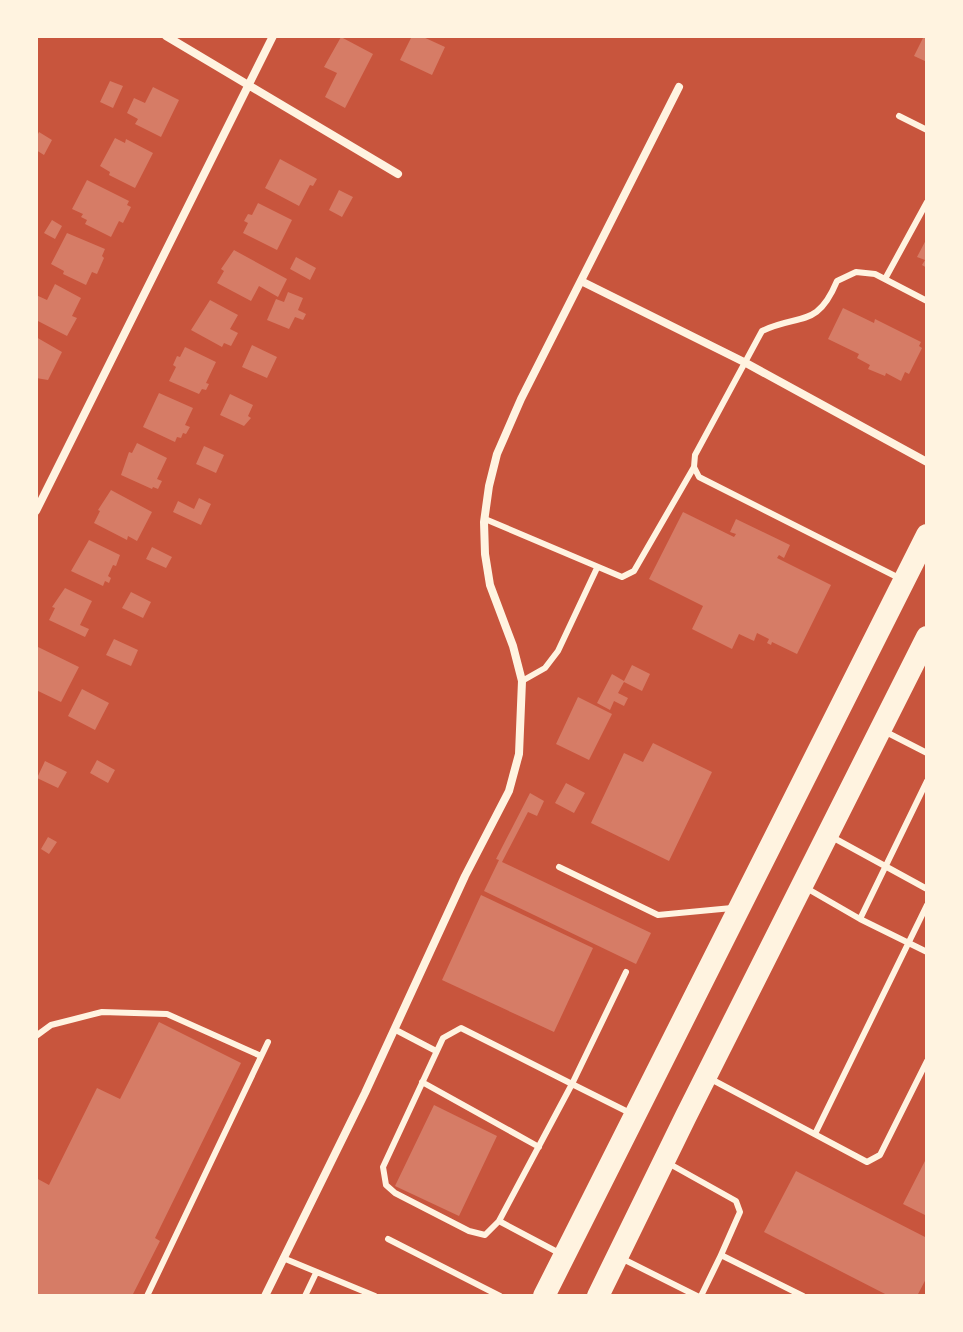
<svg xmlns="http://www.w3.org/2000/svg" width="963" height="1332" font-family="Rubik,sans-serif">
	<rect width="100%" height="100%" fill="#c8553d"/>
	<path fill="#d67c66" d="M412 36H421L445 47 432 75 400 60Z
		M924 36H927V62L914 56Z
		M341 37 373 54 345 108 325 97 337 73 324 67Z
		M110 81 123 86 113 108 100 102Z
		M153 87 179 100 161 137 135 124 138 119 127 113 134 98 145 103Z
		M39 132 52 140 44 155 36 150V138Z
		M115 138 125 143 126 139 153 153 135 188 109 175 110 172 100 166Z
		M280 159 317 179 313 186 310 185 299 206 265 188Z
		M87 180 129 201 127 205 131 207 123 223 119 221 111 237 85 224 87 220 81 217 83 214 72 209Z
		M339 190 353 197 342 217 329 210Z
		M258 203 292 220 277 250 243 233 248 223 244 221 248 214 252 215Z
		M52 220 62 226 55 239 44 233Z
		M67 233 105 249 102 256 104 258 97 274 92 272 86 285 63 274 64 271 51 264Z
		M927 238V268L922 265 925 260 917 257Z
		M234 250 287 279 278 297 259 286 251 301 217 283 224 271 221 269Z
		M296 257 316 268 310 280 290 269Z
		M55 284 81 298 72 316 77 318 67 336 36 320V295L47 300Z
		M288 292 303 298 298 310 306 314 303 320 295 317 289 329 267 320 276 299 284 302Z
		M210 300 238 315 230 329 238 333 231 346 224 343 222 347 191 330Z
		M843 308 874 323 875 319 921 342 919 346 922 348 909 374 905 372 901 381 886 373 885 376 868 369 870 365 857 358 859 354 828 339Z
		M36 337 62 352 48 380 36 378Z
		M252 345 277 357 267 378 242 367Z
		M185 347 216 362 206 383 209 384 206 390 202 389 199 394 169 381 176 367 173 365 177 356 180 357Z
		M159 393 193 408 185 425 190 427 186 434 183 433 181 438 177 437 175 442 143 427Z
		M230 394 253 405 248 416 251 418 244 426 220 415Z
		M137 443 167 458 157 479 162 481 158 489 153 487 152 489 121 475 129 452 132 453Z
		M204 446 224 455 216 473 196 464Z
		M111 490 152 512 137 541 128 536 127 540 94 523 100 511 98 510Z
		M199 498 211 504 201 525 173 512 178 501 194 509Z
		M683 512 734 537 736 534 730 532 736 519 790 545 784 558 779 555 777 558 831 585 797 654 772 642 771 645 767 643 769 639 757 633 754 641 739 634 732 649 692 629 703 606 649 579Z
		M89 540 120 555 116 566 113 565 108 576 111 578 109 583 105 581 103 586 71 571Z
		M152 547 172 557 166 568 146 559Z
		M65 588 92 601 80 625 89 629 85 637 49 620 55 608 52 607Z
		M131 592 151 602 143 618 122 608Z
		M114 639 138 650 131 666 106 655Z
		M36 646 79 667 61 702 36 690Z
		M632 665 650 674 642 691 624 682 618 693 628 698 624 706 614 701 610 710 597 703 612 674 624 681Z
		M82 689 109 703 95 730 68 716Z
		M578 697 612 714 589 760 556 744Z
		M653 743 712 772 669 861 591 823 624 753 643 762Z
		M97 760 115 770 108 783 90 773Z
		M45 761 67 772 58 788 37 778Z
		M566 783 585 793 574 813 555 803Z
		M530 793 544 801 537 816 528 812 502 862 651 933 636 964 484 891 499 860 496 859Z
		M48 837 57 842 49 854 41 849Z
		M481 895 593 948 554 1032 442 980Z
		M159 1022 241 1063 155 1238 160 1241 132 1296H36V1178L49 1185 97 1088 120 1099Z
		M434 1105 497 1136 459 1216 395 1186Z
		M927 1157V1216L903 1204Z
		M796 1171 927 1238V1277L917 1296H889L764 1232Z"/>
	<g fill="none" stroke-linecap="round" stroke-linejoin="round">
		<path stroke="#fff3e0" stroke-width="6" d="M899 116 927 130
			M885 279 927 202
			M485 519 622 577 634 571 694 467
			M901 579 699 477 694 467 695 455 762 331C800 313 817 329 837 281L856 272 875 274 927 301
			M522 681 545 668 558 651 597 568
			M884 731 927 753
			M927 781 860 919 927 952
			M832 837 927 889
			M559 867 658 915 732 908
			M808 889 860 919
			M394 1029 436 1051
			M36 1036 51 1025 102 1012 167 1014 261 1056
			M709 1078 867 1162 880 1155 927 1061
			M422 1082 539 1147
			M815 1134 927 905
			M668 1163 736 1201 740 1212 721 1255
			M499 1221 485 1235 469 1231 395 1193 386 1185 383 1167 443 1038 461 1028 572 1084 626 972
			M388 1239 500 1296
			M561 1254 499 1221 572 1084 632 1114
			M283 1258 375 1296
			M621 1258 697 1296
			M147 1296 268 1042
			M305 1296 316 1273
			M701 1296 721 1255 803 1296"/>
		<path stroke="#fff3e0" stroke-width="8" d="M166 36 398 174
			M581 281 746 363 927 462
			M36 511 273 36
			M265 1296 365 1093 465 876 509 791 519 754 522 681 513 646 490 585 485 554 484 522 489 486 497 454 521 399 679 87"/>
		<path stroke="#fff3e0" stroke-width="22" d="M544 1296 927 535
			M598 1296 686 1116 927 637"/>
	</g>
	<rect width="963" height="1332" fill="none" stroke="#fff3e0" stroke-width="76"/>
</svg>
